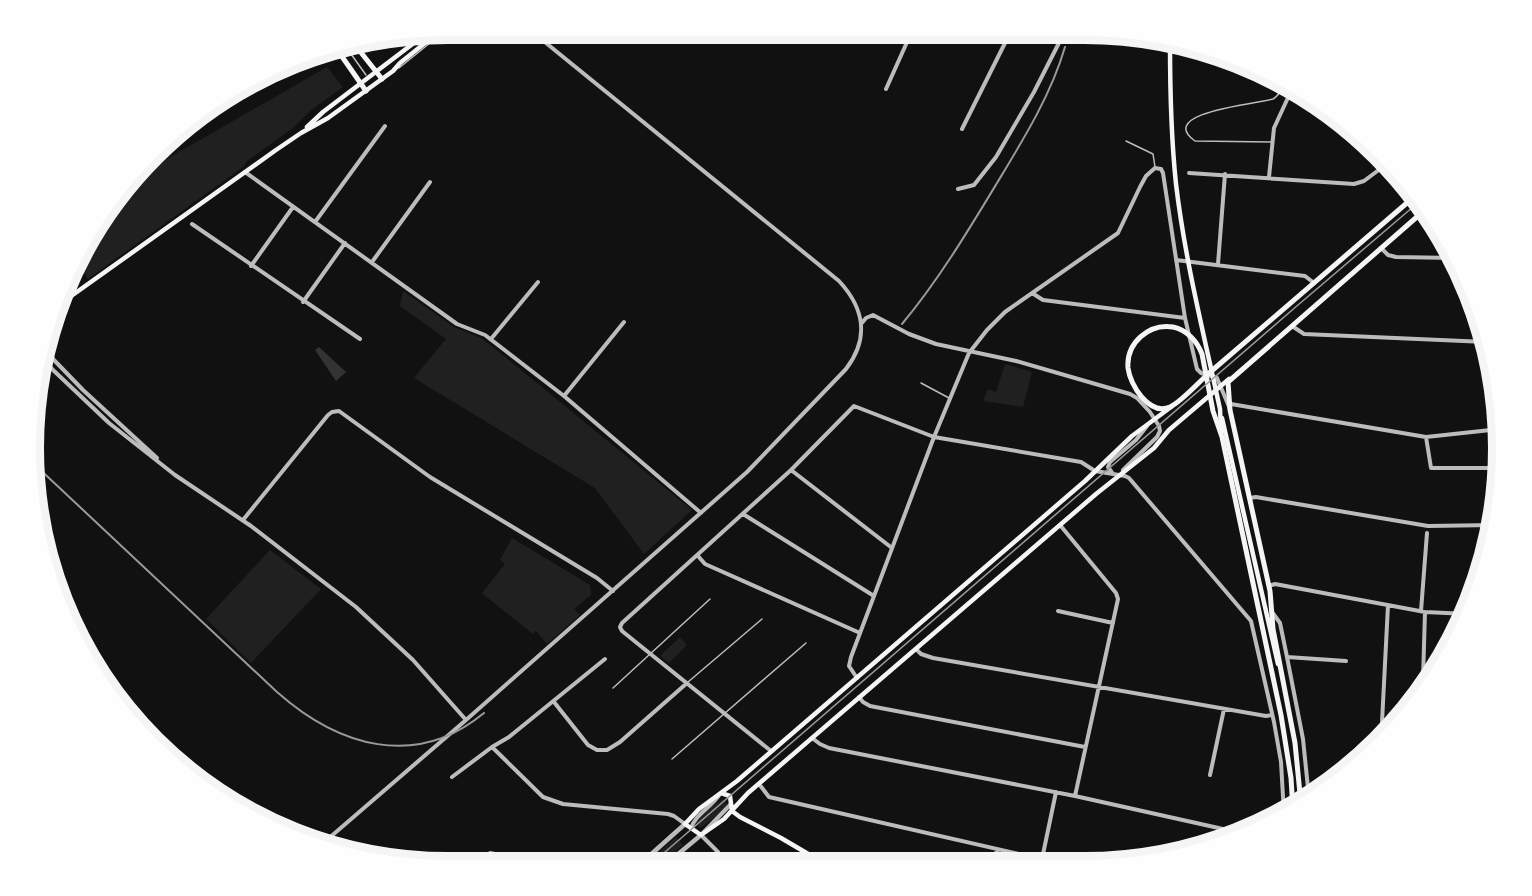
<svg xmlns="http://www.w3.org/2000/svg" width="1532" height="896" font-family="'Archivo Narrow',sans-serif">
	<rect width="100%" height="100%" fill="#111"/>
	<path fill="#202020" d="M326 50 175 136 194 116 314 52Z
		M327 67 343 87 311 110 293 128 247 161 243 167 88 279 78 265 101 215 139 175Z
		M403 291 454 327 481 338 499 352 692 510 644 554 595 488 414 378 446 339 400 306Z
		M1005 364 1032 372 1023 407 983 401 988 389 996 392Z
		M512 538 590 585 591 595 574 609 580 615 547 644 536 631 533 634 529 631 482 593 505 564 500 560Z
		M270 550 321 589 251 663 206 619Z
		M680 637 687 645 669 663 660 656Z
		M723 799 728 805 713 819 700 828 696 822 711 807Z
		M676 837 683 845 660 865H644Z"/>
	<path fill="#333" d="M319 347 346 372 336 381 315 350Z"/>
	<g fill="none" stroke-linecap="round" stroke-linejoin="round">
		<path stroke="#bcbcbc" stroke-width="1.5" d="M346 47 366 75
			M399 68 446 30
			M1126 141 1153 154 1155 167
			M1271 142 1195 141C1154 112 1263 103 1273 99 1279 96 1280 90 1285 85
			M921 383 949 398
			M688 682 762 619
			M613 688 710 599
			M672 759 806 643"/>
		<path stroke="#bcbcbc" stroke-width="4" d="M886 89 912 31
			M962 129 1011 31
			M245 172 457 324 485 335 564 396 701 513
			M1189 173 1354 184 1364 181 1388 163
			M1269 177 1274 128 1292 89
			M958 189 974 185 996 157 1034 92 1065 31
			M315 222 385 126
			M192 224 360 339
			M1381 248 1388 255 1396 257 1454 258
			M1176 260 1305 276 1314 283
			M372 262 430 182
			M1218 264 1225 174
			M251 266 293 207
			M1032 293 1043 300 1185 318
			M303 302 345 243
			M861 324 866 318 873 315 909 334 936 344 1016 361 1130 394 1137 398 1150 412 1159 426 1160 431 1157 437 1123 470
			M1292 326 1304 334 1486 342
			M49 334 47 345 53 359 83 390 157 458
			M47 335C57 330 64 320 58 309
			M491 339 538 282
			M42 354 52 369 109 423 175 475 251 526 356 607 413 660 466 720
			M564 396 624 322
			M1231 404 1426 437 1500 429
			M1426 437 1431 468H1500
			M791 470 892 548
			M1113 474 1108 467 1110 462 1136 440 1147 426
			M1250 498 1256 497 1428 526 1494 525
			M743 514 874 596
			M243 520 328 415 332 412 339 411 430 477 597 578 613 591
			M1060 525 1116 593 1118 599 1075 796
			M698 556 705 564 860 633
			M1269 586 1275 584 1425 612 1467 614
			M1058 611 1113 623
			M1421 611 1427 533
			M1272 612 1280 623 1287 657 1303 739 1309 798
			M1425 612 1423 679H1432
			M916 649 921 654 933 658 1266 716 1272 715
			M1287 657 1346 661
			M605 659 509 737 492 747 543 797 563 804 668 814 674 816 685 824
			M857 678 849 666 851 657 934 437 969 353 987 330 1005 312 1118 233 1140 187 1146 176 1155 168 1161 169 1163 173 1185 318 1197 369 1201 373 1217 378 1230 409
			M859 697 863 702 870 706 1085 747
			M554 702 588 745 597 750H607L620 742 687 683
			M812 738 820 744 829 748 1075 796 1241 833
			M1381 742 1388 605
			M771 751 622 631 620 627 622 623 791 470 854 406 934 437 1081 462 1095 471 1125 476 1129 478 1251 621 1274 722 1281 762 1284 814
			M1210 775 1224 709
			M452 777 492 747
			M759 784 769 797 1067 865
			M691 829C694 815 712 807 720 794
			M321 845 466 720 747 472 846 369C869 339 865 309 839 281L530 30
			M1042 859 1056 792
			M720 860H729L734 865
			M476 865 490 853 495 854 505 865
			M720 865 718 852 701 835 731 804
			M994 865 997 849"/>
		<path stroke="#bcbcbc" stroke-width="4.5" d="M639 865 685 824
			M665 865 701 835"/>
		<path stroke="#f5f5f5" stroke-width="4.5" d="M1170 43C1170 90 1171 137 1176 184 1185 260 1204 335 1220 409L1221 431
			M307 127 323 112 427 33
			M60 304 276 150 301 133 328 118 393 71 400 63 440 31
			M1171 407 1132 436 1085 481 737 781 699 809 685 824 701 835 724 819 748 793 1096 494 1154 448 1169 430 1229 379
			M1222 418 1278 664
			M721 793 730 796 732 811
			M732 811 740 817 781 838 827 865"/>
		<path stroke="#f5f5f5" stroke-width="5" d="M355 45 382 79
			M336 48 366 91
			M1301 804 1295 743 1273 629 1270 591 1230 410 1228 382 1426 209
			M1293 810 1291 778 1281 715 1222 437 1213 411 1202 354C1197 341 1187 330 1173 327 1149 323 1126 343 1128 368 1130 385 1149 416 1170 407 1181 402 1198 383 1208 374L1415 196"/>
		<path stroke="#9a9a9a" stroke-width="1.5" d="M650 865 1298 305 1420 201"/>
		<path stroke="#9a9a9a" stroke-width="2" d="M902 324C938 281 968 231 997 183 1023 140 1051 95 1065 47
			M33 463 277 692C338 746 415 770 484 713"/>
	</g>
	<path d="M0 0H1532V896H0ZM448 40H1084A408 408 0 0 1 1492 448V448A408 408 0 0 1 1084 856H448A408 408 0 0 1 40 448V448A408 408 0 0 1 448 40Z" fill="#fefefe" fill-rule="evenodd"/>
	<path fill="none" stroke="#f5f5f5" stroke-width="8" d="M448 40H1084A408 408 0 0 1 1492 448V448A408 408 0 0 1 1084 856H448A408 408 0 0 1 40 448V448A408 408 0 0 1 448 40Z"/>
</svg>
